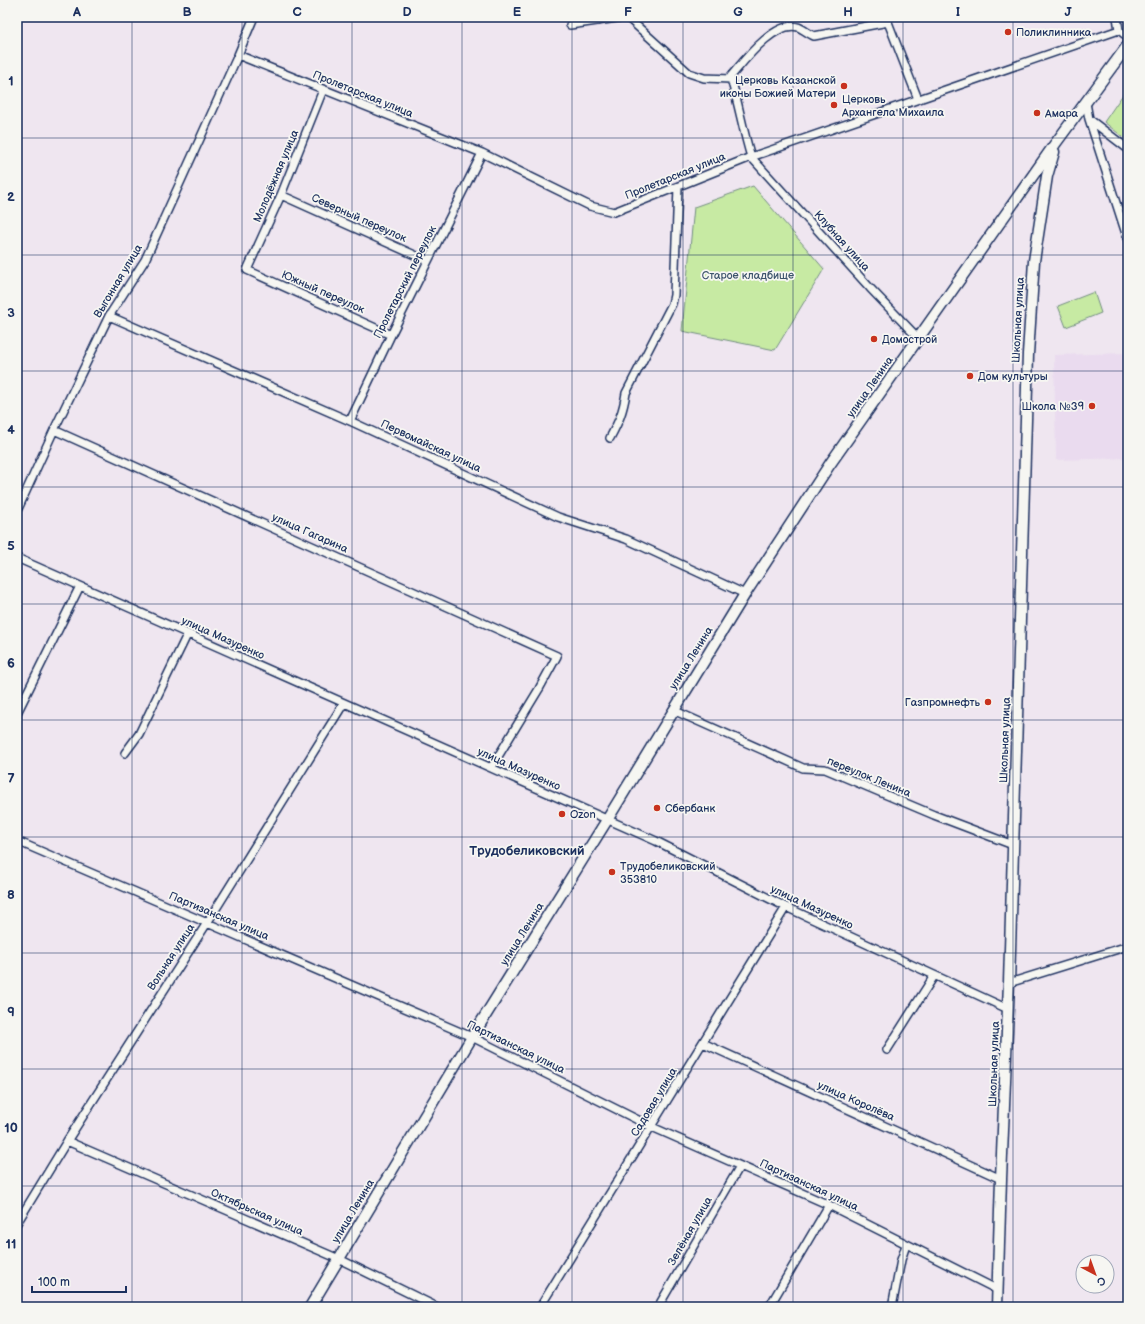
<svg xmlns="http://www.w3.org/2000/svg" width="1145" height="1324" font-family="'Balsamiq Sans',sans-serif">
	<rect width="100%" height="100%" fill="#efe6f0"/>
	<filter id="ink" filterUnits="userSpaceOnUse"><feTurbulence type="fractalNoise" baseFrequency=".025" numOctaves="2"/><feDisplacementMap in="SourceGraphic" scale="8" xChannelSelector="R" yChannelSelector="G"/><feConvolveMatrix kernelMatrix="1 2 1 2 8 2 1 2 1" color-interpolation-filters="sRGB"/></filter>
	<g filter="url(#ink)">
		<path fill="#eadbef" d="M1128 353V458L1056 460 1054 355Z"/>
		<path fill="#c7eaa3" stroke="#718c80" d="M1128 87V141L1104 122Z
			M753 186 824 269 775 350 682 331 694 207Z
			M1094 292 1101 313 1066 327 1058 306Z"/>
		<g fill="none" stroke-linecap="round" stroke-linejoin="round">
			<g stroke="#1b2f5e" stroke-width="10">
				<path id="street" d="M627 17 689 73 704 78 731 79C739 105 743 131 751 157L870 288 919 339
					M886 17 918 99
					M1117 17 1119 30
					M570 25 624 17
					M238 55 482 153 590 206 614 212 751 157 1119 30 1128 37
					M731 79V76C744 61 775 20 798 27 803 29 809 34 814 36L888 22
					M323 90 281 195 247 270 391 335
					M1086 103 1089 119 1128 149
					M1089 119 1128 240
					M281 195 428 261
					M109 316 350 421 558 517 626 539 745 594
					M350 421 391 335 482 153
					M54 430 557 656 539 689 491 768
					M610 438C619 421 623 412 626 393L672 304 674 295 678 187
					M17 511 54 430 109 316 145 260 238 55 254 17
					M17 558 656 841 786 907 1008 1009
					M673 710 803 768 825 769 934 815 1013 845
					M17 713 80 586
					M125 753 139 734 187 635
					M17 841 472 1037 652 1127 829 1205 998 1290
					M1009 983 1128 946
					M703 1043 1001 1179
					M887 1050 934 976
					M67 1141 339 1259 437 1307
					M17 1223 67 1141 207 923 344 703
					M540 1307 786 907
					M658 1307 740 1166
					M769 1307 829 1205
					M892 1307 901 1260 906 1245"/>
			</g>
			<g stroke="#1b2f5e" stroke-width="13">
				<path id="secondary" d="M310 1307 472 1037 607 820 745 594 830 464 1055 144 1128 45
					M997 1307 1001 1179 1009 983 1028 354 1034 261 1047 176 1054 152"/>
			</g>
			<use href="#street" stroke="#f6f6f2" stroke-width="7"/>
			<use href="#secondary" stroke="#f6f6f2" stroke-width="10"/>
		</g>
	</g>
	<path fill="none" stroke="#1b2f5e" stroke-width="1" stroke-opacity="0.55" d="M132 17V1307M242 17V1307M352 17V1307M462 17V1307M572 17V1307M683 17V1307M793 17V1307M903 17V1307M1013 17V1307M17 138H1128M17 255H1128M17 371H1128M17 487H1128M17 604H1128M17 720H1128M17 837H1128M17 953H1128M17 1069H1128M17 1186H1128"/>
	<g fill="#c8321e" stroke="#f6f6f2" stroke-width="1.5">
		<circle cx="1008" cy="32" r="4"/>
		<circle cx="844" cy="86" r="4"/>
		<circle cx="834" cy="105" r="4"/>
		<circle cx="1037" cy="113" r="4"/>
		<circle cx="874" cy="339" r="4"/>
		<circle cx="970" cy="376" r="4"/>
		<circle cx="1092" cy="406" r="4"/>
		<circle cx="988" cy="702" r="4"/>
		<circle cx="657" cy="808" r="4"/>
		<circle cx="562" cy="814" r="4"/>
		<circle cx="612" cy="872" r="4"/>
	</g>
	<g text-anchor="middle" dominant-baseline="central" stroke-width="3.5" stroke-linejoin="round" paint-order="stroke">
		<g font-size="11" fill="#1b2f5e" stroke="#f6f6f2" text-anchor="start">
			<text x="1016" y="32">Поликлинника</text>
			<text x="836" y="80" text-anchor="end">Церковь Казанской<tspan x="836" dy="13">иконы Божией Матери</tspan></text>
			<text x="842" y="99">Церковь<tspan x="842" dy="13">Архангела Михаила</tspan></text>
			<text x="1045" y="113">Амара</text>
			<text x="882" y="339">Домострой</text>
			<text x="978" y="376">Дом культуры</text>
			<text x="1084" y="406" text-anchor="end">Школа №39</text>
			<text x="980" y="702" text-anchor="end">Газпромнефть</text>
			<text x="665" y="808">Сбербанк</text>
			<text x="570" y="814">Ozon</text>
			<text x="620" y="866">Трудобеликовский<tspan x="620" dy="13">353810</tspan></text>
		</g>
		<g font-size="11" fill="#1b2f5e" stroke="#f6f6f2">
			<text transform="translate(363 94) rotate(22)">Пролетарская улица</text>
			<text transform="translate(276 176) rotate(-67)">Молодёжная улица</text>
			<text transform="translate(675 176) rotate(-22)">Пролетарская улица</text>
			<text transform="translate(359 218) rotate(24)">Северный переулок</text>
			<text transform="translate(842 241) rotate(48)">Клубная улица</text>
			<text transform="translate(118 281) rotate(-59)">Выгонная улица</text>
			<text transform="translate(405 282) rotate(-63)">Пролетарский переулок</text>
			<text transform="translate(323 292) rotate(24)">Южный переулок</text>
			<text transform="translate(1018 320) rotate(-87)">Школьная улица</text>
			<text transform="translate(870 387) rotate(-55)">улица Ленина</text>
			<text transform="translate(431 446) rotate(25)">Первомайская улица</text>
			<text transform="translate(310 533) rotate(24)">улица Гагарина</text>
			<text transform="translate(223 638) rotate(24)">улица Мазуренко</text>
			<text transform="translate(691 658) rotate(-58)">улица Ленина</text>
			<text transform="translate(1005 740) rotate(-88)">Школьная улица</text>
			<text transform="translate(519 769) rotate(24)">улица Мазуренко</text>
			<text transform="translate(869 777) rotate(22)">переулок Ленина</text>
			<text transform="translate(812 907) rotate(25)">улица Мазуренко</text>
			<text transform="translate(219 916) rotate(23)">Партизанская улица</text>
			<text transform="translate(522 934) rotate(-58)">улица Ленина</text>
			<text transform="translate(171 957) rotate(-57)">Вольная улица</text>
			<text transform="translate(516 1047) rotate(26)">Партизанская улица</text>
			<text transform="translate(994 1064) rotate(-88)">Школьная улица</text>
			<text transform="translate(856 1101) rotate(24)">улица Королёва</text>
			<text transform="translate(654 1102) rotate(-59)">Садовая улица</text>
			<text transform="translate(809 1185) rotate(25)">Партизанская улица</text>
			<text transform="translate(353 1211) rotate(-59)">улица Ленина</text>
			<text transform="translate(257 1212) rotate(24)">Октябрьская улица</text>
			<text transform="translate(690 1231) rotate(-60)">Зелёная улица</text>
		</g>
		<g font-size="11" fill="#3d546c" stroke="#f6f6f2">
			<text x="748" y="275">Старое кладбище</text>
		</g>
		<g font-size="13" font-weight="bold" fill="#1b2f5e" stroke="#f6f6f2">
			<text x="527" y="851">Трудобеликовский</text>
		</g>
	</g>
	<rect width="1145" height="1324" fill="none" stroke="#f6f6f2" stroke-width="44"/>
	<g transform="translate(1095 1274) rotate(139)"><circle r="19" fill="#f6f6f2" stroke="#9ea6b7"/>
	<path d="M0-3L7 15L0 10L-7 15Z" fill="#c8321e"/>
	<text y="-6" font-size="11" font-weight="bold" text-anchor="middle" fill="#1b2f5e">С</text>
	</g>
	<path d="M32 1286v6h94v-6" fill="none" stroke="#1b2f5e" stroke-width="2"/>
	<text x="38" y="1286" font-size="12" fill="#1b2f5e" stroke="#f6f6f2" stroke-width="3" paint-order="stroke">100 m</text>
	<rect x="22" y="22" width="1101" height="1280" fill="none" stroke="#1b2f5e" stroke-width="1.5"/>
	<g font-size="13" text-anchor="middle" font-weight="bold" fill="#1b2f5e">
		<text x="77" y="16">A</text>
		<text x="187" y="16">B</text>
		<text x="297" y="16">C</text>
		<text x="407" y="16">D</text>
		<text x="517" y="16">E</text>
		<text x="628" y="16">F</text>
		<text x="738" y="16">G</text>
		<text x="848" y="16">H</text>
		<text x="958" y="16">I</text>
		<text x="1068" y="16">J</text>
		<text x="11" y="85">1</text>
		<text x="11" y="201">2</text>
		<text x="11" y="317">3</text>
		<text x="11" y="434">4</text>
		<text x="11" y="550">5</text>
		<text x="11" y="667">6</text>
		<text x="11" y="783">7</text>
		<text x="11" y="899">8</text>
		<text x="11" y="1016">9</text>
		<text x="11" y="1132">10</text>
		<text x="11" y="1248">11</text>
	</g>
</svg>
